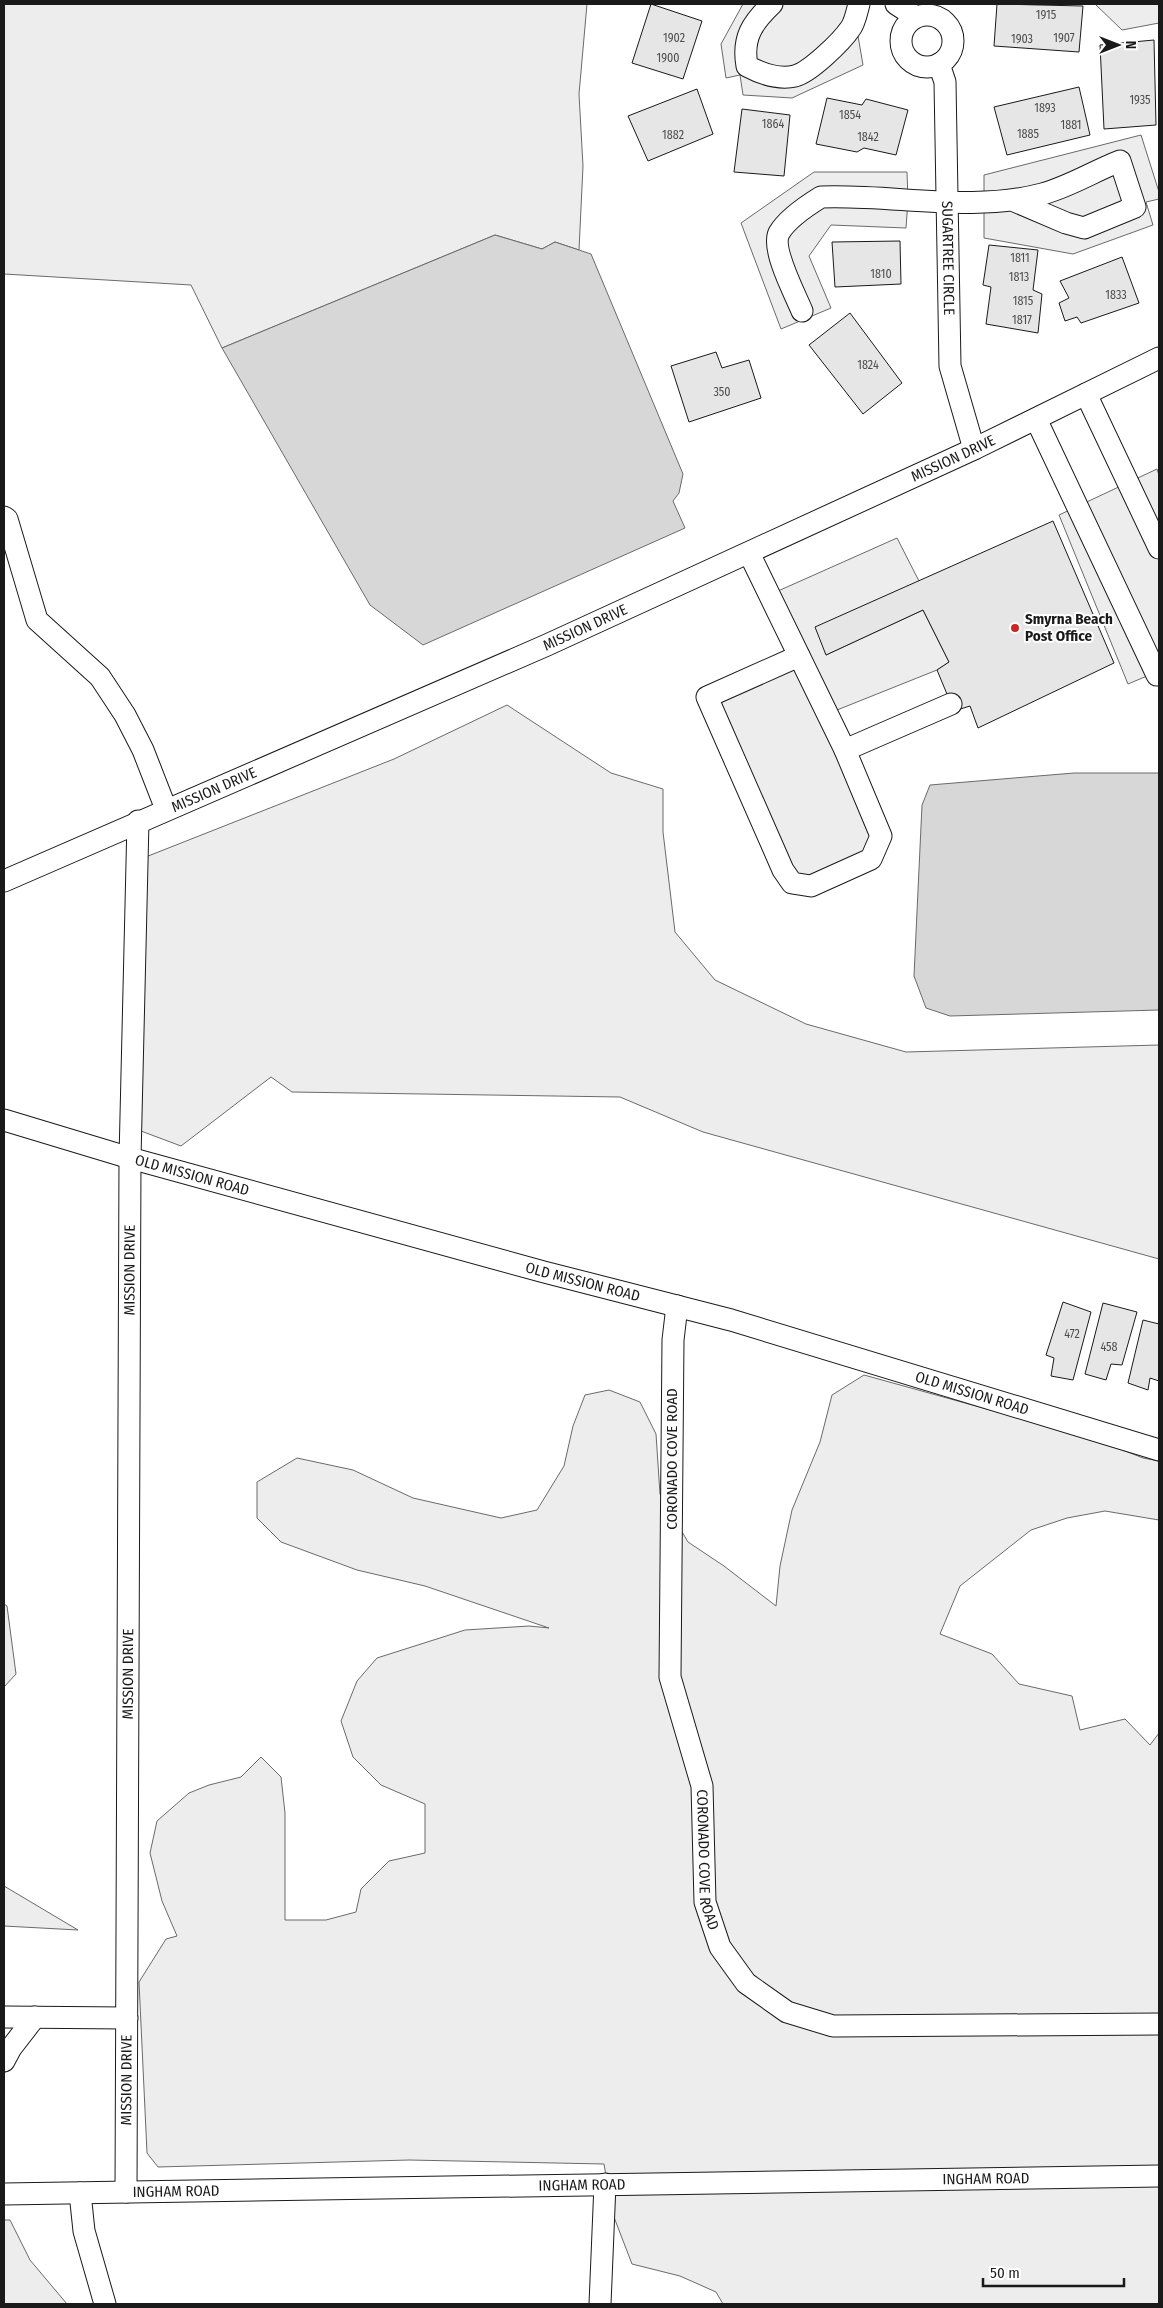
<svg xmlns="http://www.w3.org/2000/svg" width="1163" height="2308" font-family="'Fira Sans Condensed',sans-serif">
	<rect width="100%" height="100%" fill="#fff"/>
	<path fill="#ededed" stroke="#6a6a6a" d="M4 4H587L579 94 583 166 579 250 555 242 542 249 495 235 222 348 191 285 4 274Z
		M743 4H859L858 36 863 65 792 98 743 95 740 75 726 78 721 44Z
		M1095 4H1159V23L1122 30Z
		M1141 135 1159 192V199L1146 202 1153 225 1073 254 984 238V175Z
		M814 172H907L908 200 906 228 831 225 809 256 831 308 781 329 741 223Z
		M1157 469 1159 475V671L1128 684 1059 515Z
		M897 538 919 581 826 655 923 610 949 662 937 670 827 714 881 836 871 859 792 883 707 697 799 656 769 595Z
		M507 705 611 773 663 789V832L675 932 715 980 806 1024 906 1052 1159 1045V1259L703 1132 620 1097 292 1092 271 1077 181 1146 141 1131 133 862 394 759Z
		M864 1375 1095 1439 1143 1458 1159 1461V1520L1105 1511 1067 1518 1031 1530 960 1586 940 1634 992 1654 1019 1684 1072 1696 1080 1730 1125 1719 1150 1745 1159 1733V2304H723L716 2292 680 2276 632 2264 612 2212 604 2164 409 2160 158 2167 147 2153 139 1982 166 1939 177 1936 162 1901 150 1853 157 1821 189 1793 209 1785 241 1777 261 1757 281 1777 285 1813V1920H326L356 1912 361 1889 389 1861 425 1853V1804L381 1785 353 1757 341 1721 357 1681 377 1658 465 1630 529 1626 549 1628 425 1586 357 1570 281 1542 257 1518V1482L297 1458 353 1470 413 1498 501 1518 537 1510 564 1466 573 1426 585 1395 609 1390 640 1402 656 1434 660 1494 688 1542 724 1566 776 1606 780 1566 792 1510 820 1442 832 1395Z
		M4 1604 7 1606 16 1674 4 1687Z
		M4 1886 78 1930 4 1926Z
		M4 2220H10L30 2260 67 2304H4Z"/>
	<path fill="#d7d7d7" stroke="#6a6a6a" d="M495 235 542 249 555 242 591 254 683 474 679 493 673 501 685 528 423 645 370 605 222 348Z
		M1074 773H1159V1010L950 1016 926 1008 914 976 922 805 930 785Z"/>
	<path fill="#e6e6e6" stroke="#1a1a1a" d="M651 4 702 21 683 79 632 63Z
		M997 4 1083 6 1079 52 994 46Z
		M1154 40 1156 125 1104 129 1100 45Z
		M1079 87 1090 135 1007 155 994 107Z
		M697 89 713 134 648 161 628 116Z
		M827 98 862 105 866 99 908 110 896 155 864 148 857 152 816 144Z
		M742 109 790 115 784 176 734 172Z
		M900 241 901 284 835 287 832 242Z
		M989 245 1038 250 1033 290 1042 294 1038 333 986 324 991 287 983 285Z
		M1122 257 1139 303 1081 323 1077 317 1065 321 1059 303 1069 298 1060 281Z
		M850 313 902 383 863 414 809 345Z
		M716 352 722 368 749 360 761 398 689 422 671 366Z
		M1053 521 1114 663 978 728 970 706 954 711 937 670 949 662 923 610 826 655 815 627Z
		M1063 1302 1091 1312 1073 1380 1051 1376 1054 1358 1046 1355Z
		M1103 1303 1137 1312 1122 1365 1111 1364 1106 1380 1085 1374Z
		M1143 1320 1159 1324V1381L1150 1378 1148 1390 1128 1383Z"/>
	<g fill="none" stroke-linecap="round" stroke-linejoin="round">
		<g stroke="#1a1a1a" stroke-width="23">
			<g id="minor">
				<path d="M772 4C752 23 742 38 747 66 762 74 778 80 795 76 810 72 841 42 850 29 855 23 857 11 859 4"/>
				<path d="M896 4 916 17"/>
				<circle cx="927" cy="41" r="26"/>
				<path id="s1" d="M939 64 945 82 950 366 974 449"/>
				<path d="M802 311C795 294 771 249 779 233 787 219 808 205 821 197 894 194 970 213 1042 194 1069 187 1094 171 1120 161L1135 207 1084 228 1066 223 1012 200"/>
				<path d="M1086 394 1159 548"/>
				<path d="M1036 419 1157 675H1159"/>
				<path d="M4 517 7 519 37 620 100 677 125 715 143 750 166 809"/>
				<path d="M749 553 845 750 951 704"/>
				<path d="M799 656 707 697 783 870 792 883 811 886 871 859 881 836 845 750"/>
				<path id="s2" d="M4 881 547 645 974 449 1159 358"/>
				<path id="s3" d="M4 1120 130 1158 544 1272 731 1320 1159 1450"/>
				<path id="s4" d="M677 1306 673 1340 670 1677 702 1786 705 1902 720 1947 746 1983 787 2012 833 2026 1159 2024"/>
				<path d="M4 2017 127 2018"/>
				<path d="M4 2061 11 2048 35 2017"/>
				<path id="s5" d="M126 2192 130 1158 138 821"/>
				<path d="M80 2193 84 2231 105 2304"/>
				<path id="s6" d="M4 2194 1159 2176"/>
				<path d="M600 2304 605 2184"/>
			</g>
		</g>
		<use href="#minor" stroke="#fff" stroke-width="21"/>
	</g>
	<circle fill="#c62828" stroke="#fff" stroke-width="2" cx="1015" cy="628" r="5"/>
	<g text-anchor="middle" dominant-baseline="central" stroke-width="4" stroke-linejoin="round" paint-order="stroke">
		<g font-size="12" fill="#4d4d4d">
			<text x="1046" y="15">1915</text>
			<text x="674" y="38">1902</text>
			<text x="1064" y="38">1907</text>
			<text x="1022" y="39">1903</text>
			<text x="668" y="58">1900</text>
			<text x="1140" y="100">1935</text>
			<text x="1045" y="108">1893</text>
			<text x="850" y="115">1854</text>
			<text x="773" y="124">1864</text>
			<text x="1071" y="125">1881</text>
			<text x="1028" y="134">1885</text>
			<text x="673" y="135">1882</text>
			<text x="868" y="137">1842</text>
			<text x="1020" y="258">1811</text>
			<text x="881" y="274">1810</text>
			<text x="1019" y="277">1813</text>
			<text x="1116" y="295">1833</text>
			<text x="1023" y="301">1815</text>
			<text x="1022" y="320">1817</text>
			<text x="868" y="365">1824</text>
			<text x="722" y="392">350</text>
			<text x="1072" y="1334">472</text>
			<text x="1109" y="1347">458</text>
		</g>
		<g font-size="15" fill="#1a1a1a" stroke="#fff">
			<text stroke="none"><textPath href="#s1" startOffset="195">SUGARTREE CIRCLE</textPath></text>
			<text stroke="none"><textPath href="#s2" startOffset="1039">MISSION DRIVE</textPath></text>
			<text stroke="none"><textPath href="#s2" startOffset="634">MISSION DRIVE</textPath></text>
			<text stroke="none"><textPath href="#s2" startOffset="229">MISSION DRIVE</textPath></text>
			<text stroke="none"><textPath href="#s3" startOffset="196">OLD MISSION ROAD</textPath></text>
			<text stroke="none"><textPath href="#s5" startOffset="922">MISSION DRIVE</textPath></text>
			<text stroke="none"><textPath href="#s3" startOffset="601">OLD MISSION ROAD</textPath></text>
			<text stroke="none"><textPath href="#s3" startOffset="1006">OLD MISSION ROAD</textPath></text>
			<text transform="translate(672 1459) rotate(-90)">CORONADO COVE ROAD</text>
			<text stroke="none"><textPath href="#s5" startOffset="518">MISSION DRIVE</textPath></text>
			<text stroke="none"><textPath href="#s4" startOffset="559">CORONADO COVE ROAD</textPath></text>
			<text stroke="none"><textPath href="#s5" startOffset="112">MISSION DRIVE</textPath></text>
			<text stroke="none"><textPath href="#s6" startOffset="982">INGHAM ROAD</textPath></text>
			<text stroke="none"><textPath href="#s6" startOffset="578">INGHAM ROAD</textPath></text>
			<text stroke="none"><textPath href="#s6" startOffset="172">INGHAM ROAD</textPath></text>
		</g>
		<g font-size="15" font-weight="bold" fill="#1a1a1a" stroke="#fff" text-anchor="start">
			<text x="1025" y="619">Smyrna Beach<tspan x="1025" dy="17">Post Office</tspan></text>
		</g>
	</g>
	<rect width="1163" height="2308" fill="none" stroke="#1a1a1a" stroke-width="10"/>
	<g transform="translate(1118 45) rotate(90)" stroke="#ffffff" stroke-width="4" paint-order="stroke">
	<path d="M0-4L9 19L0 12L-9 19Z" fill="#1a1a1a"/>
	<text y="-8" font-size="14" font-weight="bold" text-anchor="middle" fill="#1a1a1a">N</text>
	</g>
	<path d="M983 2278v8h141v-8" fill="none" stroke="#1a1a1a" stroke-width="2.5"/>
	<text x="990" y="2278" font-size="15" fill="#1a1a1a" stroke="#ffffff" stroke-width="4" paint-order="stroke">50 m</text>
</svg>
